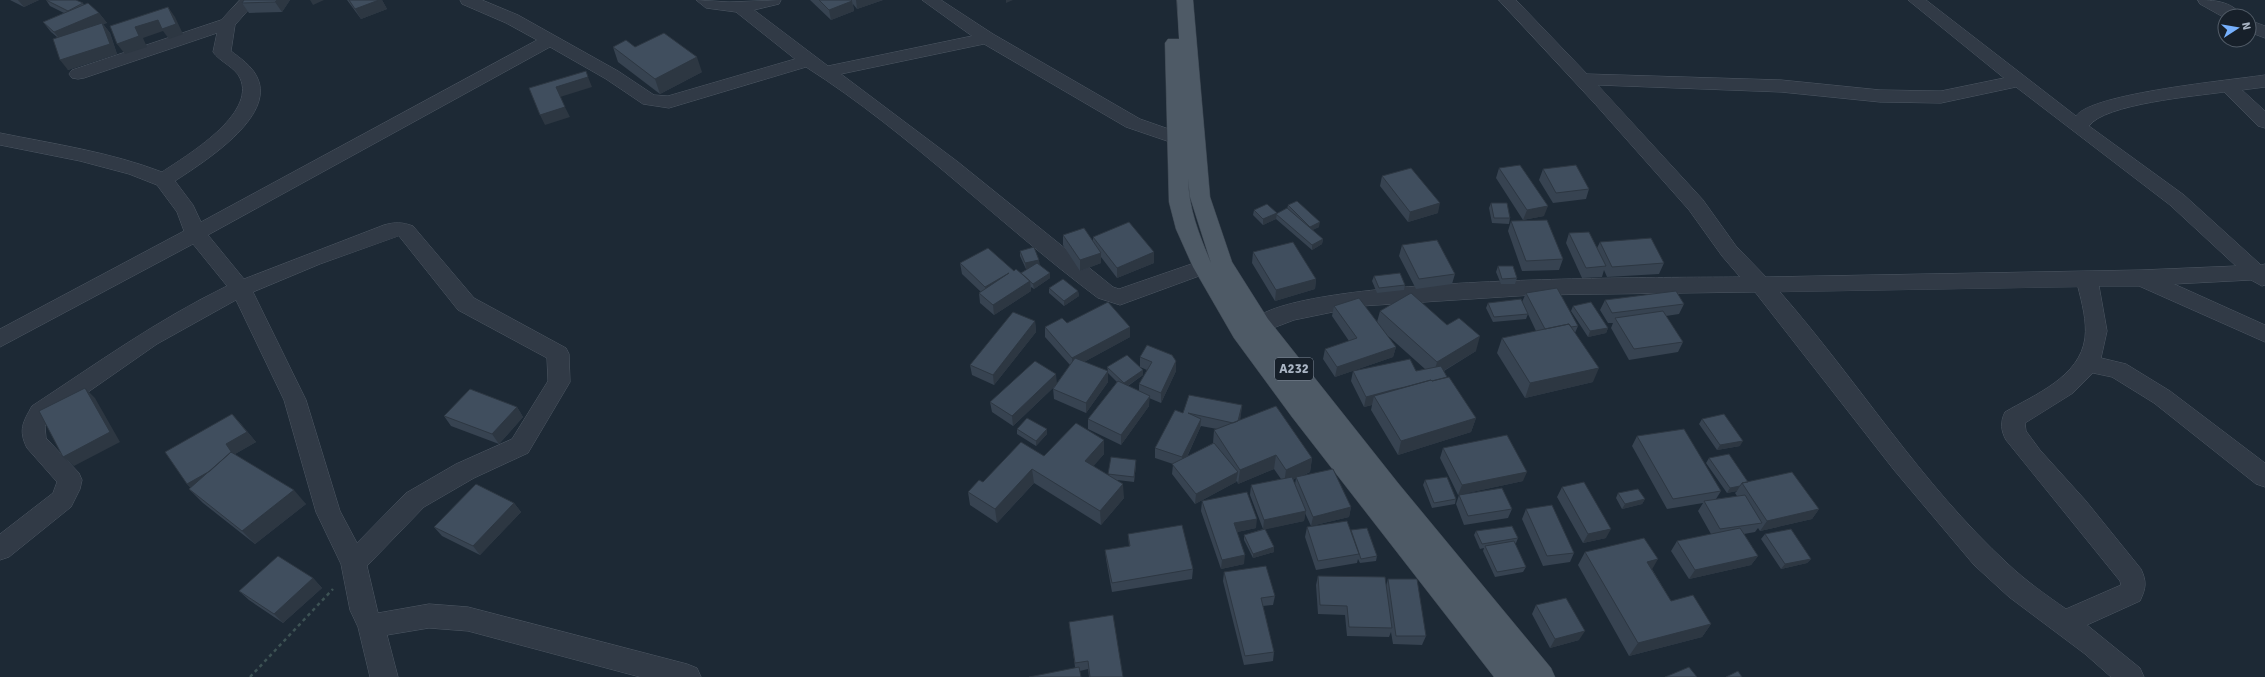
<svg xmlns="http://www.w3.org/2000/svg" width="2265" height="677" font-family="Signika,sans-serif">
	<rect width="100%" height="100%" fill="#1d2935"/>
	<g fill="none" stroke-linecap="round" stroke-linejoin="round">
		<g stroke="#4e5864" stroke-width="1">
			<path id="street" d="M240 0H257L235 25 231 51C240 58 252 66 257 77 277 117 202 163 175 181L193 205 201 222 537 40 506 23 462 4 460 0H482L518 15 618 71 654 95 668 96 795 59 736 12 706 8 696 0 729 2 781 0 779 4 754 10 828 66 972 36 922 0H941L993 34 1140 119 1183 134 1185 138 1183 142 1176 144 1126 127 984 44 841 74 958 162 1113 287 1119 289 1203 260 1210 262 1213 267 1210 272 1120 305 1098 298C999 224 911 134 806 67L669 108 643 104 606 79 550 47 208 235 244 279 384 225C395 222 402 222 413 226L474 298 566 348 569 354 570 382 528 453 474 478 424 507 367 566 378 613 429 604 468 607 687 664 697 668 701 677H640L468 631 429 628 387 635 398 677H370L358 627 350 610 341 564 316 512 284 400 236 300 157 344 48 420 45 426 46 438 79 473 82 480 80 489 71 507 9 557 0 560V534L53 493 57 482 27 448C18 430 23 422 32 406 96 364 157 320 227 286L193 244 0 347V329L184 231 177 212 157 185 129 174 80 161 0 145V133C54 144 110 152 162 172 186 156 257 114 240 78 235 67 220 62 213 52L217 33 84 78 78 79 72 78 69 74 72 70 221 20ZM399 236 458 310 547 358 548 381 512 439 456 464 406 493 357 543 340 511 306 400 253 292 320 264Z
				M1499 0H1516L1587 74 1781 80 1880 90 1941 91 2004 78 1908 0H1926L2076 116C2092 93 2233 80 2265 75V87L2242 90 2265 111V128L2258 126 2224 92C2196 96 2104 104 2089 126L2184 195 2261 265 2265 264V285L2262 286 2251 280 2174 284 2265 325V342L2139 286H2099L2107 331 2101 358 2126 364 2170 391 2265 463V487L2256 484 2154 403 2112 377 2093 373 2073 393 2025 423 2026 431 2040 450 2086 501 2141 569C2147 582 2146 588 2140 601L2087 625 2140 668 2144 677H2111L2085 654 2009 597 1974 565 1894 470 1755 292 1533 295 1362 306 1294 320 1260 333 1252 331 1249 325C1277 274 1671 278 1740 277L1722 256 1689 210 1596 105ZM1598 85 1781 92 1880 102 1941 103 2016 87 2170 205 2236 266 2141 270 1766 277 1736 246 1703 200ZM2078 287C2082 303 2087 321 2085 338 2080 377 2034 395 2005 412 2000 422 2001 431 2006 440L2120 581 2121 585 2066 609C2046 595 2026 581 2008 564 1921 484 1858 381 1780 292Z
				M2198 0C2213 0 2232 1 2242 16H2225V18L2200 4Z
				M2249 20 2265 26V38L2249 32Z"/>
		</g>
		<g stroke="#3a444f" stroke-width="1">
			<path id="primary" d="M1177 0H1193L1210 197 1232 262 1268 319 1398 483 1551 668 1555 677H1494L1292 417 1234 338 1193 267 1176 229 1169 202 1165 43 1168 39H1179ZM1188 179 1190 197 1211 263C1199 234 1189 210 1188 179Z"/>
		</g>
		<path stroke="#3d5254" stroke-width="2.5" stroke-dasharray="3.5 3.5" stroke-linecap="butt" d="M250 677 333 589"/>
		<use href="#street" fill="#313a46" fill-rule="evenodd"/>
		<use href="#primary" fill="#4e5a66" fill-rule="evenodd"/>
	</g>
	<path fill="#374351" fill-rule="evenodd" d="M10 0H39L24 7Z
		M46 0 83 3 84 5 99 13 107 23 103 24 110 33 117 54 68 70 57 37 51 32 43 22 64 13 50 6Z
		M290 0 282 12 249 13 242 3Z
		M347 0H382L387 9 361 19Z
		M810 0H883L857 9 853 4 854 11 831 20Z
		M613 47H635L702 72 660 94 618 62Z
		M1499 168 1544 216 1523 220 1496 178Z
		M1543 169 1589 189 1586 199 1553 203 1539 180Z
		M1382 176 1438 213 1408 222 1380 186Z
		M1491 203 1510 218 1509 224 1492 223 1489 208Z
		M1288 205 1319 227 1312 230 1323 239 1322 244 1312 250 1276 219 1263 225 1253 215 1254 210 1277 214 1287 209Z
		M1511 221 1563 259 1559 270 1522 271 1508 231Z
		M1569 233 1597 248 1600 242 1664 263 1659 274 1607 277 1604 270 1602 277 1582 278 1566 243Z
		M1063 235 1093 242V237L1154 263 1117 278 1101 257V263L1080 271 1063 245Z
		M1402 245 1455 274 1452 284 1416 289 1399 256Z
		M1020 251 1040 265 1050 278 1034 289 1031 287V291L994 315 980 303 979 293 981 292 962 274 960 263 1014 271 1021 273 1029 268 1026 269 1020 256Z
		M1253 252 1316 279 1315 289 1275 301 1252 263Z
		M1498 266 1517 278 1515 284H1501L1496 272Z
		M1374 276 1405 285 1404 290 1377 293 1372 281Z
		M1049 288 1078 291 1079 296 1064 306 1049 293Z
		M1526 293 1578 326 1575 333 1593 382 1525 398 1497 353 1502 338 1536 331 1528 314 1526 319 1493 322 1486 308 1488 303 1522 302Z
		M1605 300 1684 304 1679 314 1666 316 1683 342 1678 352 1629 360 1611 328 1613 323H1608L1600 310Z
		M1334 306 1377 322 1380 311 1476 351 1444 371 1447 377 1476 418 1471 432 1398 455 1371 410 1372 405 1364 407 1351 381 1353 371H1416L1425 369 1387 335 1396 347 1393 357 1335 377 1323 359 1325 349 1349 341 1332 316Z
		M1573 306 1608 328 1606 333 1588 337 1571 311Z
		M1035 321 1036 332 994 385 972 375 970 365Z
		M1067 323 1130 327V337L1084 362 1108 371 1107 367H1140V357L1176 361V371L1161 403 1149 398V406L1121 445 1088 429V419L1117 382 1108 373V382L1086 413 1054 399 1053 388 1013 426 992 412 990 402 1057 383 1070 365 1045 337V327ZM1140 367 1147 370 1139 384V391L1128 386 1143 375Z
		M1242 405 1240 420 1312 458 1310 472 1302 476 1351 507 1349 517 1311 526 1305 513 1304 521 1265 529 1274 547V552L1253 558 1244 540V535L1263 529 1250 495 1251 485 1281 479 1274 469 1238 484 1237 481 1236 482 1195 504 1172 474 1173 464 1155 458V448L1183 413ZM1201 426 1217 429 1214 430 1213 443 1187 457 1200 428ZM1296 478 1295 484 1293 480Z
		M517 407 523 417 499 444 451 426 444 416Z
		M232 414 241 424 256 442 235 454 236 455 306 504 255 544 203 503 189 489 191 488 187 484Z
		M1702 419 1740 446 1717 450 1699 424Z
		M1017 429 1047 434 1036 446 1017 434Z
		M1637 436 1721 491 1716 499 1737 496 1735 493 1737 491 1727 493 1706 463 1709 458 1748 482 1819 509 1812 519 1760 531 1758 528 1755 532 1744 534 1758 556 1751 565 1689 579 1671 551 1677 541 1711 534 1698 511 1703 503 1667 509 1632 446Z
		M1443 448 1523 481 1458 495 1440 458Z
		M1104 454 1093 466 1108 475 1136 465 1134 482 1117 480 1124 498 1101 525 1034 483 997 523 970 505 968 492 983 482 1044 456Z
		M1425 480 1456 499 1455 504 1432 508 1423 485Z
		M1562 487 1606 538 1583 543 1557 497Z
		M1618 493 1645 499 1642 504 1622 509 1616 498Z
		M1459 495 1512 509 1508 518 1464 525 1456 504Z
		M1202 501 1256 528 1237 532 1244 564 1221 569 1201 511Z
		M514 503 521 512 480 555 442 536 434 527Z
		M1526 509 1574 553 1570 562 1543 566 1522 519Z
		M1307 527 1351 530 1377 556 1376 561 1360 563 1358 559 1357 563 1316 570 1305 537Z
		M1476 531 1518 538 1516 543H1515L1526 567 1523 572 1495 577 1483 551 1484 548 1480 549 1474 535Z
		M1128 534 1193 569 1192 579 1112 592 1106 559 1105 550 1129 546Z
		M1765 534 1811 559 1807 563 1781 569 1761 539Z
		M1585 552 1652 569 1671 601 1711 624 1702 637 1629 656 1578 565Z
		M1224 572 1275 596 1273 605 1263 606 1274 652 1273 661 1244 665 1223 581Z
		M1318 576 1386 586 1388 579 1426 636 1422 645 1393 644 1391 632 1389 637 1347 636 1345 615 1318 614 1316 585Z
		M313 578 322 588 283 623 249 600 239 591Z
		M1536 605 1579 640 1550 648 1532 614Z
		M1069 622 1123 677H1089L1088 669 1080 671 1075 667Z"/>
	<path fill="#2d3742" d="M18 0H39L24 7Z
		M277 0H290L282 12 275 2Z
		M310 0H324L313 5Z
		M379 0H382L387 9 361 19 355 9Z
		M856 0H883L857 9Z
		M1006 0H1013L1006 3Z
		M852 1 854 11 831 20 829 10Z
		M168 7 175 17 183 34 169 39 163 31 143 38 147 47 125 54 117 44 135 27Z
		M99 13 107 23 103 24 110 33 117 54 68 70 60 60 62 42 54 32Z
		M697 57 702 72 660 94 655 79Z
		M588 77 592 87 560 97 556 87Z
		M565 107 570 117 545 125 540 115Z
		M1440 203 1438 213 1408 222 1410 212Z
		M1548 206 1544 216 1523 220 1527 210Z
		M1277 213 1276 219 1263 225V219Z
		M1320 222 1319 227 1309 232 1310 227Z
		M1323 239 1322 244 1312 250V245Z
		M1154 252V263L1117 278V268Z
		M1101 253V263L1080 271V260Z
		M1039 260 1040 265 1026 269 1025 263Z
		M1009 273 987 297 985 287Z
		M1050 273V278L1034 289 1033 284Z
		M1316 279 1315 289 1275 301 1276 290Z
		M1030 281 1031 291 994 315 993 305Z
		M1078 291 1079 296 1064 306V301Z
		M1035 321 1036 332 994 385 993 375Z
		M1130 327V337L1073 368 1072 358Z
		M1608 328 1606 333 1588 337 1590 331Z
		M1480 336 1476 351 1433 377 1437 362Z
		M1396 347 1393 357 1335 377 1337 367Z
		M1176 361V371L1161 403V393Z
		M1599 368 1593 382 1525 398 1530 383Z
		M1143 370V375L1124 388V383Z
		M1108 371V382L1086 413V403Z
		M1056 374 1057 384 1013 426 1012 416Z
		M1448 379 1374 396 1372 405 1364 407 1366 397 1392 390Z
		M85 388 95 398 120 442 74 466 63 457Z
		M1150 396 1149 406 1121 445V435Z
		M1242 405 1241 415 1237 434 1238 424Z
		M517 407 523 417 499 444 492 434Z
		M232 414 241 424 256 442 235 454 244 466 197 494 187 484Z
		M1476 418 1471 432 1398 455 1401 441Z
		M1201 419 1200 428 1182 467V457Z
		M1047 429V434L1036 446V441Z
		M1104 440V454L1086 475 1085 461Z
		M1743 441 1740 446 1717 450 1720 445Z
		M1276 455 1274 469 1238 484 1240 470Z
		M1312 458 1310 472 1296 478V477V478L1284 484 1286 470Z
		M1136 460V465L1134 482V477Z
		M1032 469 1034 483 997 523 995 509Z
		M1238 472 1236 482 1195 504 1196 494Z
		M1527 472 1523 481 1458 495 1462 485Z
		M1123 484 1124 498 1101 525 1100 511Z
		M1740 486 1737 491 1727 493 1730 488Z
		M294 490 306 504 255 544 242 531Z
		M1645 499 1642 504 1622 509 1625 504Z
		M514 503 521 512 480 555 473 546Z
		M1351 507 1349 517 1311 526 1313 517Z
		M1819 509 1812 519 1760 531 1767 521Z
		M1306 511 1304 521 1263 530 1264 520Z
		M1257 519 1256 528 1233 533 1234 523Z
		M1611 529 1606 538 1583 543 1588 534Z
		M1274 547V552L1253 558V554Z
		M1245 555 1244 564 1221 569 1222 560Z
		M1758 556 1751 565 1689 579 1695 570Z
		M1658 559 1650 573 1647 562Z
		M1811 559 1807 563 1781 569 1785 564Z
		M313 578 322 588 283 623 274 614Z
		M1711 624 1702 637 1629 656 1638 643Z
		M1585 631 1579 640 1550 648 1555 639Z"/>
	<path fill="#404e5e" stroke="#2d3742" d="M46 0H76L83 3 68 11Z
		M244 0H277L275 2 242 3Z
		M349 0H379L355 9Z
		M819 0H851L852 1 829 10Z
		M88 3 99 13 54 32 43 22Z
		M168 7 176 24 162 29 158 20 135 27 139 36 117 44 110 26Z
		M102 23 110 44 60 60 53 39Z
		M664 33 697 57 655 79 613 47 626 40 635 47Z
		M586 71 588 77 556 87 565 107 540 115 529 88Z
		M1520 165 1548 206 1527 210 1499 168Z
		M1576 165 1589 189 1556 193 1543 169Z
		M1411 168 1440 203 1410 212 1382 176Z
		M1297 201 1320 222 1310 227 1288 205Z
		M1491 203H1507L1510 218H1494Z
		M1267 204 1277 213 1263 219 1254 210Z
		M1287 208 1323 239 1312 245 1276 214Z
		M1547 220 1563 259 1526 261 1511 221Z
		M1129 222 1154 252 1117 268 1093 237Z
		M1084 228 1101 253 1080 260 1063 235Z
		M1589 232 1606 266 1586 268 1569 233Z
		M1651 238 1664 263 1612 267 1600 242Z
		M1437 240 1455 274 1419 279 1402 245Z
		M1293 242 1316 279 1276 290 1253 252Z
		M1034 247 1039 260 1025 263 1020 251Z
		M988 248 1014 271 1016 269 1030 281 993 305 979 293 1009 273 985 287 960 263Z
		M1037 263 1050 273 1033 284 1021 273Z
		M1498 266H1513L1517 278 1502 279Z
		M1400 273 1405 285 1379 288 1374 276Z
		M1063 279 1078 291 1064 301 1049 288Z
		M1557 288 1578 326 1571 327 1569 324 1545 329 1526 293Z
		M1676 291 1684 304 1612 313 1605 300Z
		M1411 293 1447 325 1459 318 1480 336 1437 362 1380 311Z
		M1359 298 1396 347 1337 367 1325 349 1357 338 1334 306Z
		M1521 299 1528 314 1494 317 1488 303Z
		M1108 302 1130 327 1072 358 1045 327 1062 318 1067 323Z
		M1591 302 1608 328 1590 331 1573 306Z
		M1663 311 1683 342 1634 349 1615 318Z
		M1013 312 1035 321 993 375 970 365Z
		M1569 324 1599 368 1530 383 1502 338Z
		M1147 345 1172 355 1176 361 1161 393 1139 384 1152 362 1140 357Z
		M1127 355 1143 370 1124 383 1107 367Z
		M1075 358 1108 371 1086 403 1053 389Z
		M1410 359 1416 371 1441 366 1447 377 1432 381 1431 380 1405 387 1392 390 1366 397 1353 371Z
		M1035 361 1056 374 1012 416 990 402Z
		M1449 377 1476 418 1401 441 1374 396 1431 380 1432 381Z
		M1118 381 1150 396 1121 435 1088 419Z
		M85 388 110 432 63 457 39 411Z
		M470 389 517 407 492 434 444 416Z
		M1189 395 1242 405 1238 421 1233 423 1188 413 1201 419 1182 457 1155 448 1175 410 1183 413Z
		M1276 406 1312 458 1286 470 1276 455 1240 470 1214 430Z
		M232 414 247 432 226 444 232 453 231 452 210 471 187 484 165 452Z
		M1724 414 1743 441 1720 445 1702 419Z
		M1027 418 1047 429 1036 441 1017 429Z
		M1076 423 1104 440 1085 461 1123 484 1100 511 1032 469 995 509 968 492 979 480 983 482 1021 442 1044 456Z
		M1684 429 1721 491 1673 499 1637 436Z
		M1507 435 1527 472 1462 485 1443 448Z
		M1214 443 1238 472 1196 494 1172 464Z
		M231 452 294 490 242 531 189 489Z
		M1729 454 1748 482 1742 483 1740 486 1730 488 1709 458Z
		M1111 457 1136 460 1134 477 1108 474Z
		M1333 469 1351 507 1313 517 1296 477Z
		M1792 472 1819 509 1767 521 1742 483Z
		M1292 477 1306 511 1264 520 1251 485Z
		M1447 477 1456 499 1434 503 1425 480Z
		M1584 482 1611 529 1588 534 1562 487Z
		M476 484 514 503 473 546 434 527Z
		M1502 488 1512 509 1468 516 1459 495Z
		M1638 489 1645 499 1625 504 1618 493Z
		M1247 492 1257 519 1234 523 1245 555 1222 560 1202 501Z
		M1745 495 1762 523 1720 529 1704 501Z
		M1552 505 1574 553 1547 556 1526 509Z
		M1347 521 1359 554 1318 561 1307 527Z
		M1182 525 1193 569 1112 583 1105 550 1130 546 1128 534Z
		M1512 526 1518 538 1482 544 1476 531Z
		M1367 528 1377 556 1361 559 1351 530Z
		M1740 528 1758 556 1695 570 1677 541Z
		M1265 529 1274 547 1253 554 1244 535Z
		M1791 529 1811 559 1785 564 1765 534Z
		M1644 538 1658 559 1647 562 1671 601 1693 595 1711 624 1638 643 1585 552Z
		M1514 541 1526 567 1497 572 1485 546Z
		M278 556 313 578 274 614 239 591Z
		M1266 566 1275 596 1261 598 1274 652 1245 656 1224 572Z
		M1318 576 1385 577 1392 628 1349 627 1347 606 1320 605Z
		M1388 579H1417L1426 636H1396Z
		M1566 598 1585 631 1555 639 1536 605Z
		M1113 615 1123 677H1090L1088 661 1075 663 1069 622Z
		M1079 667 1081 677H1029Z
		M1689 667 1697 677H1665Z
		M1738 671 1742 677H1726Z"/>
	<g text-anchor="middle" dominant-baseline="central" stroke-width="4" stroke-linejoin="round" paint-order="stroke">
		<rect fill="#17202a" stroke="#7e8896" stroke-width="1" x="1275" y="358" width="38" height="22" rx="3"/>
		<g font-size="13" font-weight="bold" fill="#aab5c4">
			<text x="1294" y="369">A232</text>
		</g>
	</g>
	<g transform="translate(2237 28) rotate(78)"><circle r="19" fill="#17202a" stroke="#525c68"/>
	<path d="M0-3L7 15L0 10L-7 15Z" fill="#76b0fd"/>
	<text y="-6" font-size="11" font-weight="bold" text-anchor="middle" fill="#aab5c4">N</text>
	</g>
</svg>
